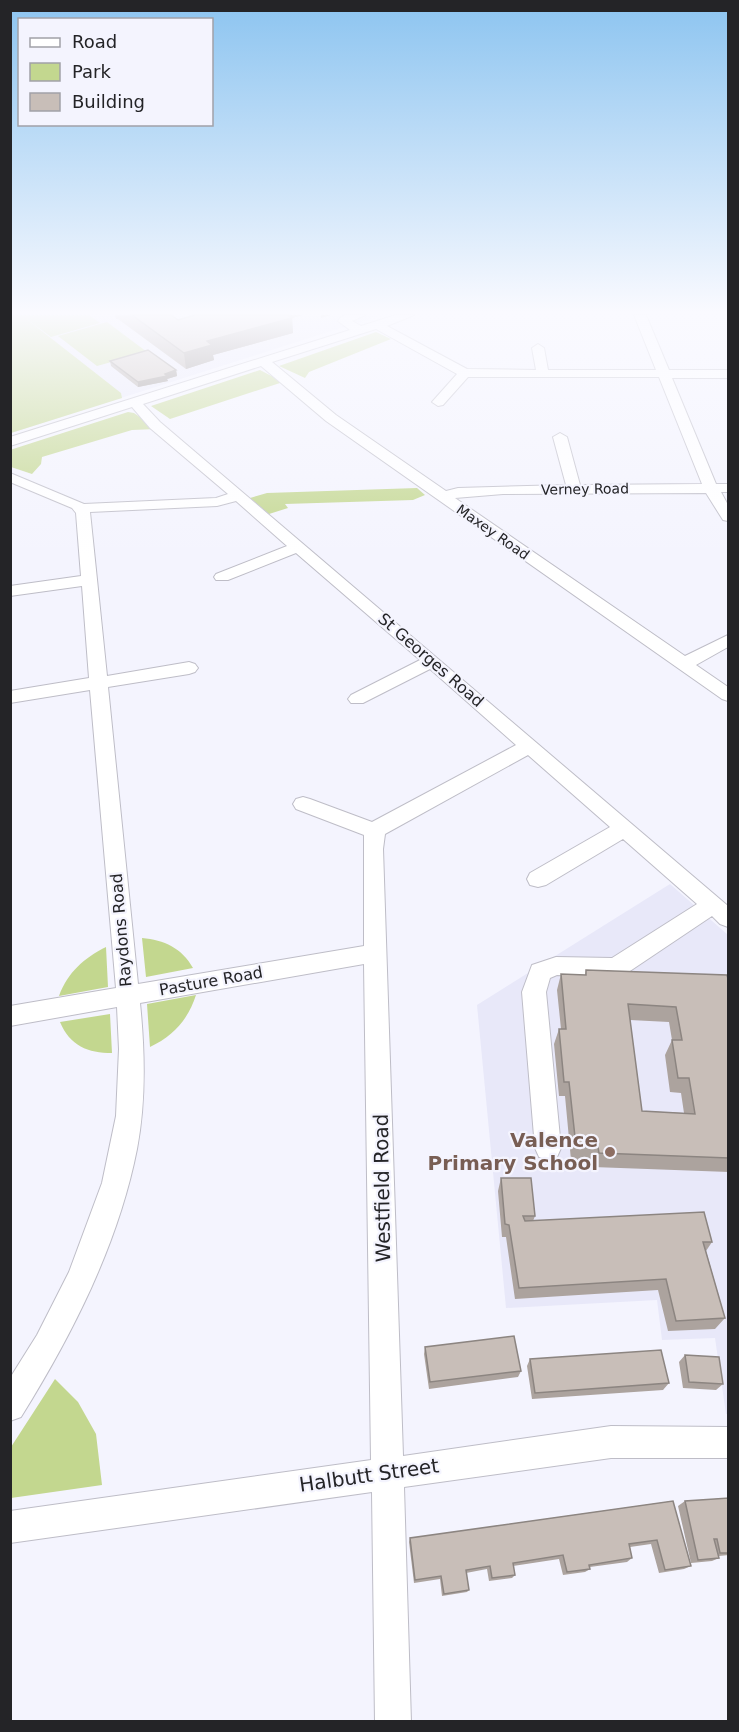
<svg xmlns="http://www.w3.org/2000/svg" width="739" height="1732" font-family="'DejaVu Sans',sans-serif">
	<rect width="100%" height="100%" fill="#f4f4fe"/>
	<path fill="#e8e8f9" d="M11 315H382L11 433Z
		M670 884 728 935V1414H726L715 1338 662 1340 657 1300 506 1308 477 1005Z"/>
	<path fill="#c3d78f" d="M11 315H89L100 323 51 337 24 317 121 393 122 398 11 433Z
		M107 322 147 352 97 366 58 336Z
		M376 332 391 339 309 372 305 378 279 366Z
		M260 370 283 382 170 419 151 406Z
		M128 412 134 413 157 429 132 430 42 457 41 464 32 474 11 467 10 450Z
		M417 488 425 495 413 500 285 504 288 508 269 514 250 498 267 493Z
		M142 938C164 940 182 948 193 968L146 977Z
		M106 947 108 987 59 996C68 972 84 958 106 947Z
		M196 995C188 1020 173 1036 150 1047L147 1004Z
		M110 1014 112 1053C88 1053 70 1046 60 1022Z
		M55 1379 78 1402 96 1434 102 1485 11 1498V1447Z"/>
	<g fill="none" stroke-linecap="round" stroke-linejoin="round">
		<g stroke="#bebdc7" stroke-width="2">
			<path id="minor" d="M346 315H365L352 321 361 326 396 315H414L387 326 467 369 536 370 532 348 538 344 544 348 548 370H656L634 315H646L669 370H728V378H672L716 484H728V492H721L728 505V521L723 520 706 493 503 494 455 498 685 656 728 635V647L696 665 728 687V701L722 699 326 421 261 366 143 404 160 422 728 906V927L720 924 712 916 624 975 616 977 557 975 550 978 546 992 561 1148 557 1157 548 1160 539 1157 535 1148 522 992 532 965 556 957 612 958 697 904 623 839 546 885 538 887 530 885 527 879 530 873 610 827 528 755 385 834 383 849 403 1456 611 1426 728 1427V1458H611L404 1487 411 1722H375L372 1492 10 1543V1511L371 1460 364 964 140 1003C145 1052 146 1102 137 1149 118 1245 72 1335 21 1417L10 1421V1378L37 1335 69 1272 102 1183 116 1116 119 1049 117 1007 10 1026V1006L116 988 90 690 10 703V691L89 678 82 586 10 596V586L81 576 76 513 72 508 10 482V473L84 504 216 498 228 494 150 428 132 407 10 446V437L350 330 338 321 341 317ZM376 329 457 374 432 402 438 406 443 405 468 377H659L702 484 580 485 567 437 560 433 553 437 566 485 458 488 446 491 336 415 272 362ZM236 501 287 546 216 574 214 577 216 580H228L296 553 420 660 351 695 348 699 351 703H363L430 669 516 745 372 822 310 799 303 797 296 799 293 804 296 809 364 835V946L138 984 108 687 189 674 195 672 198 668 195 664 189 662 107 676 90 512 217 506Z"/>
		</g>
		<use href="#minor" fill="#fff" fill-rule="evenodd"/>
	</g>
	<path fill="#aca39e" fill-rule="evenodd" d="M115 315H171L178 320 195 315H302L292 318 293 333 213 355 214 360 186 369 118 319H116Z
		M110 361 176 370 177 376 167 379 168 381 138 387 111 366Z
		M586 970 729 982V1172L593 1167V1161L571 1160 565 1096H559L554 1044 559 1029H561L557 990 561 974 585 975ZM630 1020 669 1022 672 1040 665 1055 670 1092 681 1093 684 1113 642 1111Z
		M501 1178 535 1216 533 1221 712 1242 706 1251 725 1318 715 1329 668 1331 658 1290 515 1299 506 1237H502L498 1191Z
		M425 1347 521 1371 518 1377 429 1389 424 1354Z
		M685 1355 723 1384 716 1390 683 1388 679 1362Z
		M530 1359 669 1383 663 1390 532 1399 527 1366Z
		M729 1498V1555L719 1556V1558L712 1561 691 1563 678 1506 685 1501Z
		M673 1501 691 1566 684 1569 659 1573 651 1544 630 1547 632 1558 627 1562 590 1567V1569L585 1572 563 1575 559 1559 513 1566 515 1575 512 1578 489 1581 487 1569 466 1573 469 1590 467 1592 442 1596 440 1579 414 1583 409 1542 410 1538Z"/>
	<path fill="#8c8581" d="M276 315H302L292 318 293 333 213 355 214 360 186 369 184 353 207 341Z
		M321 315H331L321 318Z
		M176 370 177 376 167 379 168 381 138 387V382Z"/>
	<path fill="#c8beb8" stroke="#8c8581" stroke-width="1.5" fill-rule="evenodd" d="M132 315H171L178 320 195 315H288L292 318 207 341 212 345 184 353Z
		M148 350 176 370 165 374 167 376 138 382 110 361Z
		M586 970 727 975 729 982V1158L599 1153 598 1147 576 1146 569 1082H564L559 1029H566L561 974 586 975ZM628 1004 676 1007 682 1040H672L678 1078H689L695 1114 642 1111Z
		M501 1178H531L535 1216H523L525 1221 704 1212 712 1242H703L725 1318 676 1321 666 1279 519 1288 509 1225 505 1224Z
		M514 1336 521 1371 430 1382 425 1347Z
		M661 1350 669 1383 535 1393 530 1359Z
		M685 1355 719 1357 723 1384 689 1382Z
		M729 1498V1553H720L717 1539H714L719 1558 698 1560 685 1501Z
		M673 1501 691 1566 665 1570 657 1540 629 1544 632 1558 589 1565 590 1569 567 1572 563 1555 513 1563 515 1575 492 1578 490 1566 466 1570 469 1590 444 1594 441 1576 415 1580 410 1538Z"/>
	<linearGradient id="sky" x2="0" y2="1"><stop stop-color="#8cc4f0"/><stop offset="0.56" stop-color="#fafaff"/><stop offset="1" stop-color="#fafaff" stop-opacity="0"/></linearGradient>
	<rect width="739" height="558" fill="url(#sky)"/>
	<circle fill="#8d6e63" stroke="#f4f4fe" stroke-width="2" cx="610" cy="1152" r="6"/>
	<g text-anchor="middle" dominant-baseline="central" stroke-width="4.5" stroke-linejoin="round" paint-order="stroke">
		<g font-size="14" fill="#242427" stroke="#f4f4fe">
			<text transform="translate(585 489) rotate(-1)">Verney Road</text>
			<text transform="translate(493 532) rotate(35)">Maxey Road</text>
		</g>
		<g font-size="16" fill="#242427" stroke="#f4f4fe">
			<text transform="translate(431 660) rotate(41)">St Georges Road</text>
			<text transform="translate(121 930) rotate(-95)">Raydons Road</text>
			<text transform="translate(211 981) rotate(-10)">Pasture Road</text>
		</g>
		<g font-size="20" font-weight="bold" fill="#785e54" stroke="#f4f4fe" text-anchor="end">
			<text x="598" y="1140">Valence<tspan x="598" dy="23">Primary School</tspan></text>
		</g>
		<g font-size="20" fill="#242427" stroke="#f4f4fe">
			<text transform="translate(382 1188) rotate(-91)">Westfield Road</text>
			<text transform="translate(369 1475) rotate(-8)">Halbutt Street</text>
		</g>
	</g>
	<rect width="739" height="1732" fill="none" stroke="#242427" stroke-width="24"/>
	<rect x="18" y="18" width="195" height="108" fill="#f4f4fe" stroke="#a1a1a8" stroke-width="1.5"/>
	<rect x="30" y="38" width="30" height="9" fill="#ffffff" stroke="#a1a1a8" stroke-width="1.5"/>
	<text x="72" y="48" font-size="18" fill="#242427">Road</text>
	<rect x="30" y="63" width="30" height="18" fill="#c3d78f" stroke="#a1a1a8" stroke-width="1.5"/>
	<text x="72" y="78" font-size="18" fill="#242427">Park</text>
	<rect x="30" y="93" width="30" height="18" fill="#c8beb8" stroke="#a1a1a8" stroke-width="1.5"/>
	<text x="72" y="108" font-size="18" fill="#242427">Building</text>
</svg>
